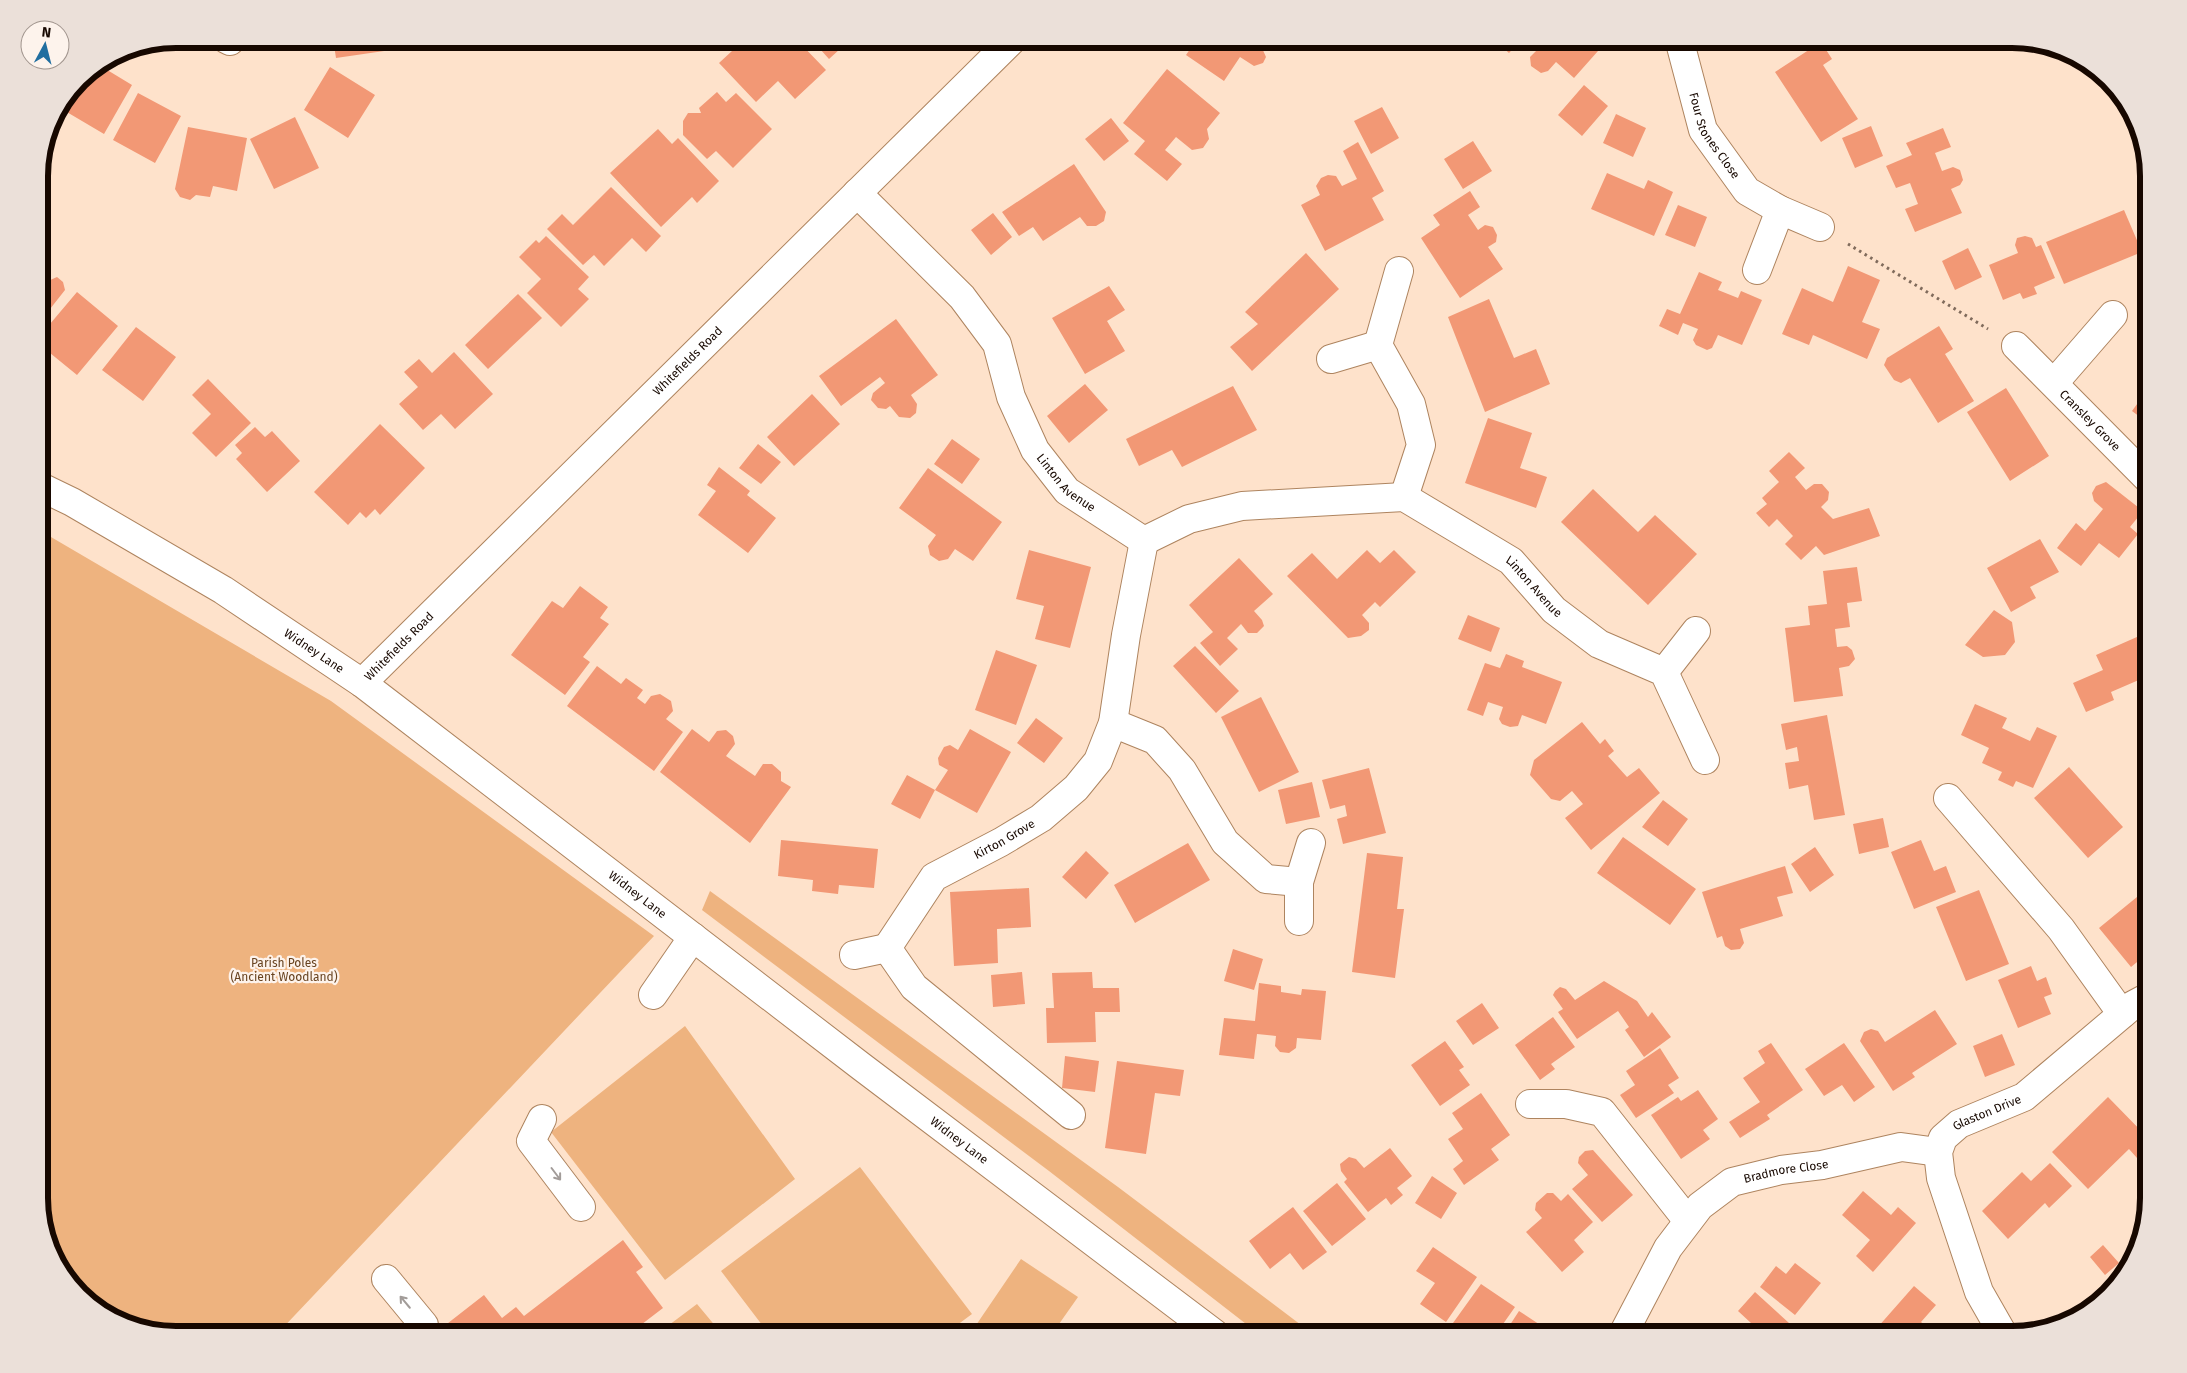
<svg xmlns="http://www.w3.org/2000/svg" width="2187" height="1373" font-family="'Fira Sans',sans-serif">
	<rect width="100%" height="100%" fill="#fee2cb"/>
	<path fill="#eeb37f" d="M39 530 331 701 654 936 277 1334H175L100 1311 57 1266 39 1206Z
		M710 891 1118 1187 1313 1334H1259L1049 1171 702 910Z
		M685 1026 795 1179 665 1280 551 1132Z
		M860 1167 972 1314 945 1334H769L721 1271Z
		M1021 1259 1078 1297 1052 1334H970Z
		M697 1304 722 1334H657Z"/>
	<path fill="#f29875" d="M333 39H389L391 50 336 58Z
		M745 39H796L826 70 795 99 778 81 756 102 719 63Z
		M811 39H851L829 59Z
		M1197 39H1248L1262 48 1266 57 1263 63 1254 66 1240 57 1224 81 1186 55Z
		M1493 39H1522L1509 53Z
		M1524 39H1603L1606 42 1574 78 1556 62 1548 71 1541 73 1531 66 1530 57 1537 50Z
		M1821 42 1832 59 1823 65 1858 119 1821 142 1775 72Z
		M2080 59 2087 62 2117 93 2112 97Z
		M99 65 132 85 104 134 60 108 79 79Z
		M330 67 375 95 348 138 304 110Z
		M1167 69 1220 113 1207 129 1209 139 1203 148 1192 150 1176 137 1165 150 1182 164 1167 181 1134 154 1145 141 1123 123Z
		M1584 85 1608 106 1582 136 1558 115Z
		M717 92 726 102 736 93 772 129 733 168 716 151 707 159 683 135V121L688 113H701L699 108Z
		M138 93 181 116 155 163 113 140Z
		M1382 107 1399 138 1371 154 1354 121Z
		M1616 114 1646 128 1633 157 1603 143Z
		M295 117 319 168 274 189 250 139Z
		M1111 118 1129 141 1104 161 1085 139Z
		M1871 126 1883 156 1855 168 1842 138Z
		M188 127 247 138 237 191 213 186 210 197 196 195 190 200 180 197 175 189Z
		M1943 128 1951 147 1935 153 1942 171 1953 167 1960 170 1963 180 1960 185 1951 189 1962 213 1915 232 1905 209 1918 204 1910 183 1896 188 1886 166 1912 155 1906 143Z
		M658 129 672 144 678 138 719 181 697 203 692 197 661 227 610 173Z
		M1473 141 1492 171 1463 189 1444 159Z
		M1358 142 1384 191 1372 198 1384 220 1325 251 1301 205 1320 195 1316 186 1321 178 1328 175 1336 176 1342 186 1357 179 1343 151Z
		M1074 164 1106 212 1104 221 1096 226H1087L1080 217 1043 241 1033 227 1019 236 1002 212Z
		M1607 173 1644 189 1648 180 1673 192 1654 236 1591 209Z
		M611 187 661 236 646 252 632 238 604 266 594 255 583 265 547 229 562 214 573 225Z
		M1470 191 1480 207 1468 215 1478 230 1485 225 1493 227 1497 235 1496 242 1488 247 1503 269 1460 298 1421 238 1440 225 1433 215Z
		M1678 205 1707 217 1695 247 1665 235Z
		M2124 210 2142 252 2064 284 2046 242Z
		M993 213 1012 237 991 255 971 230Z
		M546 236 589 277 578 289 589 299 561 327 527 293 541 279 519 257 536 240 539 243Z
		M2025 236 2032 238 2036 247 2041 245 2055 278 2034 287 2037 294 2023 299 2020 293 2003 300 1989 265 2018 253 2015 245 2017 238Z
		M1968 248 1982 277 1955 290 1942 261Z
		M1306 253 1339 289 1252 371 1230 347 1258 324 1245 312Z
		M1848 266 1880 280 1862 322 1880 329 1867 359 1813 335 1809 345 1782 334 1802 288 1833 302Z
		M1699 272 1722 282 1718 290 1738 298 1741 291 1762 300 1742 345 1718 335 1712 348 1707 350 1696 345 1693 340 1698 329 1683 323 1678 335 1659 326 1667 309 1680 314Z
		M39 273 48 281 57 277 63 282 65 290 39 323Z
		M1109 286 1125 310 1107 321 1125 351 1085 374 1052 318Z
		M77 292 118 326 77 375 39 344V337Z
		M518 294 542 318 488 369 465 345Z
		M1489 299 1514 358 1536 349 1550 384 1485 412 1448 317Z
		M896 319 938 375 911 395 917 404 916 413 910 418 899 417 890 406 886 409 878 408 871 400 873 393 885 383 880 377 841 406 819 376Z
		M1939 326 1953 349 1945 354 1974 401 1938 423 1910 378 1901 383 1894 380 1884 365 1887 358Z
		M136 327 176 357 143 401 102 370Z
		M454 352 493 394 455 429 441 414 423 430 399 404 418 387 404 372 419 359 432 373Z
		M208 379 251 423 216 457 192 433 211 414 192 395Z
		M1085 384 1108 410 1069 443 1047 416Z
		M1233 386 1257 430 1182 467 1172 450 1139 466 1126 439Z
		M2006 388 2049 456 2010 481 1967 412Z
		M2148 389V423L2132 411Z
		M812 394 840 424 794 466 767 437Z
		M1488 418 1532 433 1520 468 1547 477 1536 508 1465 483Z
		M380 424 425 468 380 515 375 509 366 518 360 512 348 525 314 492Z
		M255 427 265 437 272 431 300 461 267 492 236 459 242 453 235 445Z
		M952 439 980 459 962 484 934 464Z
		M758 444 781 462 761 484 739 468Z
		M1789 452 1805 468 1795 477 1806 490 1814 484H1822L1829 492 1828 500 1821 507 1833 519 1869 508 1880 536 1824 555 1816 546 1801 560 1785 544 1793 536 1777 519 1769 527 1756 513 1767 504 1762 498 1779 482 1769 471Z
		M719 467 750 491 747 495 776 518 748 553 698 515 716 491 707 485Z
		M928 468 1002 522 973 561 955 549 948 559 939 561 930 555 928 546 936 535 899 508Z
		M2106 482 2143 511 2130 527 2138 534 2119 558 2099 543 2081 566 2057 548 2076 523 2085 531 2103 509 2094 501 2092 493 2096 486Z
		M1593 489 1638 532 1655 515 1697 554 1648 605 1561 522Z
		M2040 539 2059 572 2030 587 2036 598 2011 612 1987 568Z
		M1029 550 1091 567 1070 648 1035 639 1044 606 1016 599Z
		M1367 550 1380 563 1394 550 1416 572 1380 607 1375 602 1362 615 1369 623V630L1361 636 1348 638 1287 576 1312 553 1337 579Z
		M1239 558 1273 594 1254 611 1262 620 1264 626 1257 633H1248L1241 624 1227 638 1238 649 1220 666 1200 643 1213 632 1189 605Z
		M1857 567 1862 601 1847 603 1850 627 1835 629 1837 647 1847 646 1852 650 1855 659 1849 666 1839 668 1843 696 1794 702 1785 628 1810 625 1808 606 1827 604 1823 571Z
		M580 586 608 607 600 618 609 624 583 657 590 662 565 695 511 655 552 601 563 608Z
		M1994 610 2012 622 2015 642 2005 655 1983 657 1965 645Z
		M1468 615 1500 628 1491 652 1458 639Z
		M2146 633 2148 638V676L2111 692 2114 700 2086 712 2073 683 2103 670 2096 655Z
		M1195 646 1239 691 1216 713 1173 666Z
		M996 650 1037 665 1016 725 975 710Z
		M1506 654 1524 661 1522 667 1562 682 1546 724 1522 715 1518 726 1510 727 1502 724 1499 719 1503 707 1488 702 1483 716 1467 710 1485 663 1500 668Z
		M597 666 621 684 626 678 643 690 637 698 645 704 651 696 660 694 671 701 673 711 666 719 683 732 654 771 567 706Z
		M1261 697 1299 772 1259 792 1221 717Z
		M1975 704 2007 718 2002 728 2030 741 2037 727 2057 736 2033 788 2016 781 2013 787 1998 780 2002 772 1982 763 1989 748 1961 735Z
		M1827 715 1845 815 1814 820 1808 785 1789 789 1785 763 1799 761 1797 747 1786 750 1781 724Z
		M1036 718 1063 738 1044 763 1017 743Z
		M1582 722 1600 744 1605 739 1614 751 1608 756 1627 777 1639 768 1660 793 1591 850 1565 818 1583 804 1572 791 1560 801 1551 799 1530 775 1534 760Z
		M692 729 709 742 717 731 726 730 733 736 735 744 726 756 755 776 763 764H772L781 772V781L791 787 750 843 660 772Z
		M970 729 1011 752 977 813 935 790 948 770 939 765 938 758 944 747 950 745 958 750Z
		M2069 767 2123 827 2088 858 2034 798Z
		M1369 768 1386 833 1343 844 1337 819 1347 816 1345 805 1330 809 1322 780Z
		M907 775 935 790 920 819 891 804Z
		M1312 782 1320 817 1286 824 1278 790Z
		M1663 800 1688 819 1668 846 1642 827Z
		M1883 818 1889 847 1859 854 1853 824Z
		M1623 837 1696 889 1670 925 1597 873Z
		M781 840 878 849 874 888 839 885 838 894 812 891 813 880 778 876Z
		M1921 840 1934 871 1946 866 1956 892 1914 909 1891 852Z
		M1188 843 1210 880 1135 923 1114 885Z
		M1815 847 1834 875 1810 892 1791 864Z
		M1086 851 1109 873 1086 899 1062 877Z
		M1367 853 1403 857 1397 909H1404L1395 978 1352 972Z
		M1785 866 1793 893 1777 897 1783 916 1740 929 1744 943 1740 949 1731 950 1725 946 1722 936 1717 938 1702 892Z
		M1029 888 1031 927 997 929 998 963 954 966 950 892Z
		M2148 888V953L2131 967 2099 928Z
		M1979 890 2009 964 1966 981 1936 907Z
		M1233 949 1263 959 1254 990 1224 981Z
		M2031 966 2037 981 2046 977 2052 994 2044 997 2051 1014 2018 1028 1998 980Z
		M1022 972 1025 1004 993 1007 991 975Z
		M1092 972 1093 988H1119L1120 1012H1095L1096 1042 1047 1043 1046 1008H1054L1052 973Z
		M1604 981 1637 1001 1648 1017 1652 1012 1671 1037 1644 1057 1625 1030 1629 1027 1618 1011 1577 1039 1558 1012 1563 1009 1553 995 1555 991 1560 987 1566 989 1575 1000Z
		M1259 983 1281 986V992L1301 995 1302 989 1326 991 1321 1040 1297 1038 1296 1048 1289 1053 1280 1052 1275 1046 1276 1036 1257 1034 1254 1059 1219 1055 1224 1018 1255 1021Z
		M1482 1003 1499 1028 1473 1045 1456 1021Z
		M1935 1010 1957 1044 1912 1073 1915 1077 1893 1091 1860 1041 1864 1032 1871 1029 1878 1031 1885 1042Z
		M1553 1017 1575 1047 1551 1064 1555 1069 1540 1080 1515 1045Z
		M2002 1034 2015 1065 1985 1077 1973 1046Z
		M1445 1041 1464 1067 1459 1070 1470 1085 1440 1106 1411 1065Z
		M1771 1043 1803 1090 1767 1115 1770 1119 1740 1138 1729 1122 1760 1102 1743 1078 1765 1063 1758 1051Z
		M1844 1043 1875 1087 1854 1102 1842 1085 1824 1096 1805 1069Z
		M1660 1048 1679 1078 1668 1085 1674 1093 1636 1118 1620 1095 1635 1085 1626 1071Z
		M1065 1056 1099 1061 1095 1092 1062 1088Z
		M1117 1061 1184 1070 1180 1096 1155 1093 1146 1154 1105 1148Z
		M1698 1090 1718 1119 1703 1130 1710 1139 1681 1159 1651 1115 1678 1097 1681 1101Z
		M1481 1093 1510 1135 1491 1149 1499 1160 1464 1185 1453 1169 1463 1161 1448 1139 1463 1129 1452 1113Z
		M2108 1097 2148 1138V1156L2137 1158 2129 1149 2088 1189 2052 1152Z
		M1390 1148 1412 1176 1397 1188 1403 1195 1391 1205 1386 1198 1368 1212 1344 1182 1347 1179 1341 1171 1340 1164 1349 1157 1356 1159 1364 1168Z
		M1593 1150 1633 1195 1602 1222 1572 1189 1588 1175 1578 1163 1579 1157 1585 1151Z
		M2050 1163 2072 1186 2049 1208 2045 1203 2008 1239 1982 1211 2022 1172 2031 1181Z
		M1432 1176 1457 1193 1441 1219 1415 1203Z
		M1337 1183 1366 1219 1332 1246 1303 1211Z
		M1863 1191 1891 1215 1898 1207 1916 1223 1873 1272 1856 1256 1870 1240 1842 1215Z
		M1547 1193H1553L1561 1201 1568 1194 1593 1222 1574 1240 1584 1252 1562 1272 1526 1232 1542 1218 1535 1210 1536 1203Z
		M1293 1207 1327 1252 1303 1270 1290 1253 1270 1269 1249 1241Z
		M623 1240 643 1267 636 1272 663 1308 629 1334H434L484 1295 502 1318 516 1307 524 1316Z
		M2103 1245 2119 1263 2105 1275 2090 1257Z
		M1433 1247 1477 1277 1446 1322 1420 1304 1435 1283 1416 1271Z
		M1795 1263 1821 1283 1795 1315 1760 1287 1776 1266 1786 1274Z
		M2107 1282 2112 1286 2099 1298 2095 1294Z
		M1481 1284 1515 1307 1496 1334H1470L1453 1323Z
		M1914 1286 1936 1305 1921 1322 1936 1334H1884L1877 1328Z
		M1755 1292 1789 1323 1779 1334H1741L1751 1323 1738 1311Z
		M1519 1311 1554 1334H1504Z"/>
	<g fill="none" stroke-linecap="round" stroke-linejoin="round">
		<g stroke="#ae845f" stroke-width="30">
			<g id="minor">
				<path d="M226 39 230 41"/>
				<path id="s1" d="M1679 39 1703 130 1747 191 1780 210 1820 227"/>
				<path id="s2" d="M857 193 962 297 997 344 1011 397 1035 450 1067 491 1144 541 1189 519 1242 506 1404 497 1511 561 1554 610 1599 644 1664 672 1705 760"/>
				<path d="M1757 270 1780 210"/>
				<path d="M1399 271 1378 345 1411 404 1421 445 1404 497"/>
				<path id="s3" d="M2016 346 2148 479"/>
				<path d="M1331 359 1378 345"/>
				<path d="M2054 383 2113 315"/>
				<path id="s4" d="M39 486 72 502 223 590 362 683 862 1067 1215 1334"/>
				<path d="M1664 672 1696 631"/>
				<path id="s5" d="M362 683 1013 39"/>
				<path d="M1113 723 1155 740 1182 770 1225 842 1266 879 1299 882"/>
				<path d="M1948 798 2061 929 2122 1014"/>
				<path d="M1299 921V882L1311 843"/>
				<path d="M854 955 887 948"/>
				<path d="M653 995 693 937"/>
				<path d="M1530 1104H1566L1602 1112 1688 1221"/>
				<path id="s6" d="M1071 1115 914 987 887 948 934 877 1001 842 1041 818 1076 788 1098 761 1113 723 1126 635 1144 541"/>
				<path d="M542 1119 531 1141 581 1207"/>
				<path d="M386 1279 424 1325"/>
				<path id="s7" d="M1623 1334 1668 1248 1700 1206 1732 1182 1781 1170 1822 1165 1901 1147 1938 1152"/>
				<path id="s8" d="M2003 1334 1979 1292 1941 1178 1938 1152 1943 1138 1959 1124 2024 1097 2133 1005 2148 997"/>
			</g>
		</g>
		<path stroke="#806b5c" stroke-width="3" stroke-dasharray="2.5 4" stroke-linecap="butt" d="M1848 244 1988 329"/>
		<use href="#minor" stroke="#fff" stroke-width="28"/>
	</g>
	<defs><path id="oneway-shaft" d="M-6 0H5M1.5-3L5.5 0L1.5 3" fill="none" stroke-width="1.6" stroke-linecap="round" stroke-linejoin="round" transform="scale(1.25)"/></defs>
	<g stroke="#a29c99">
		<use href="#oneway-shaft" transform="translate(556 1174) rotate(53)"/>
		<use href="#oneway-shaft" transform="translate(405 1302) rotate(-130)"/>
	</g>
	<g text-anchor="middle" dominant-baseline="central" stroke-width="4.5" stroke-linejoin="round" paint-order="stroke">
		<g font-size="12" fill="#170800" stroke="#fdf3ec">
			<text stroke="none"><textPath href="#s1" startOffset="104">Four Stones Close</textPath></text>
			<text stroke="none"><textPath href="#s5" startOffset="458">Whitefields Road</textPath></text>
			<text stroke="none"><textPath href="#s3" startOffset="105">Cransley Grove</textPath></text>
			<text stroke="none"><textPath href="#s2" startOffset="365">Linton Avenue</textPath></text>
			<text stroke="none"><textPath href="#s2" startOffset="889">Linton Avenue</textPath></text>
			<text stroke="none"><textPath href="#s5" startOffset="52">Whitefields Road</textPath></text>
			<text stroke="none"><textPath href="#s4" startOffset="321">Widney Lane</textPath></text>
			<text stroke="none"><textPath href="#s6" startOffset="415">Kirton Grove</textPath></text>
			<text stroke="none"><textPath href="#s4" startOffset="726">Widney Lane</textPath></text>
			<text stroke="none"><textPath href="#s8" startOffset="261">Glaston Drive</textPath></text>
			<text stroke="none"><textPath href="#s4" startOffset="1131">Widney Lane</textPath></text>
			<text stroke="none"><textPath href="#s7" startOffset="245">Bradmore Close</textPath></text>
		</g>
		<g font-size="12" fill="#684320" stroke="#fdf3ec">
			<text x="284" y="963">Parish Poles<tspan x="284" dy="14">(Ancient Woodland)</tspan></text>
		</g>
	</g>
	<path d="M0 0H2187V1373H0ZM176 48H2012A128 128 0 0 1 2140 176V1198A128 128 0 0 1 2012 1326H176A128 128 0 0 1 48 1198V176A128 128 0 0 1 176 48Z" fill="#ebe0d9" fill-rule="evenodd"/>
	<path fill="none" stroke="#170800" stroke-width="6" d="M176 48H2012A128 128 0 0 1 2140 176V1198A128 128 0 0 1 2012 1326H176A128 128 0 0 1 48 1198V176A128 128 0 0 1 176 48Z"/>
	<g transform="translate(45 45) rotate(7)"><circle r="24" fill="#fdf3ec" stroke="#a1958e"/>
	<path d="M0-4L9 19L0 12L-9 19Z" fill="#206ea0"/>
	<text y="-8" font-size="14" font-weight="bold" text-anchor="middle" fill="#170800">N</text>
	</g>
</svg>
